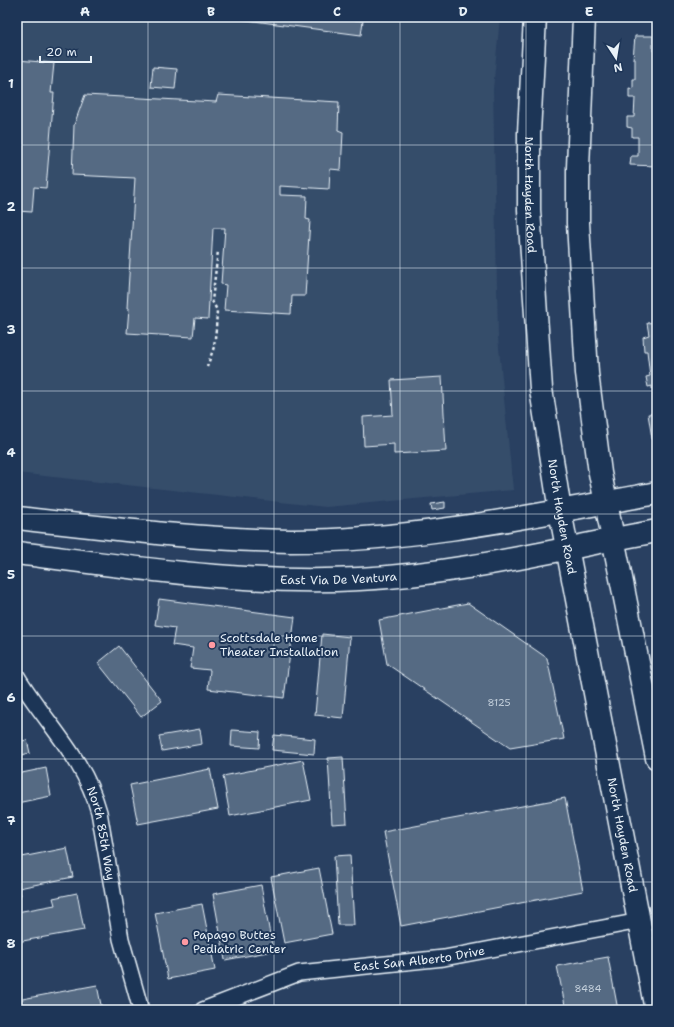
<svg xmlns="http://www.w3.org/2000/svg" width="674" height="1027" font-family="'Shantell Sans',sans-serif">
	<rect width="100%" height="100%" fill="#294061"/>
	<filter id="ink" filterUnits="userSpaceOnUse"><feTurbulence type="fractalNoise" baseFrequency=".025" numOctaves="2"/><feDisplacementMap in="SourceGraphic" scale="8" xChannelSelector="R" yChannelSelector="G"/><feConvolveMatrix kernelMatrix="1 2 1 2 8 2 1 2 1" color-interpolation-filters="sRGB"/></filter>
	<g filter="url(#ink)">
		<path fill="#364d6b" d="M17 17H500L493 89 498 338 513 490 326 507 17 473Z"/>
		<path fill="#556a83" stroke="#e8f1f8" d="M223 17H325L363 21 361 35Z
			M635 36H653V51H657V166L630 165 631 156H638V137H632V128L627 127V117H634L635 98H629V88L633 89V79H635V59H633Z
			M17 60 54 63 51 93H54L46 188 34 187 32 212 17 211Z
			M153 67 177 69 175 89 151 87Z
			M85 95 216 102 218 95 339 102 338 130 343 132 341 170 330 169 329 189 280 186V195L307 196 306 219 310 220 305 296H292L291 314 224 310 226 285 221 284 225 228H213L208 319 195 318 193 337 127 333 129 308H127L135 178 72 175 74 125Z
			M657 322V388L652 389V386L648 387 646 377 650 376 647 351H644L643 337 649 335 647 323Z
			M442 377 446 451 394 454V444L364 446 363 417 393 415 391 380Z
			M657 413V444H653L648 414Z
			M445 502V508L432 510 431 504Z
			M159 599 295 617 284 698 208 689 210 670 190 668 193 648 172 645 175 628 155 625Z
			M468 603 547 658 564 739 510 748 387 664 379 620Z
			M322 634 350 637 343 718 315 715Z
			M119 646 162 701 141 717 98 663Z
			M200 729 202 744 162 751 159 736Z
			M232 730 260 732 259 748 231 746Z
			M274 735 315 739 314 754 272 750Z
			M27 740 30 753 17 756V742Z
			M343 757 347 823 332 824 328 758Z
			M303 760 311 800 230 816 223 776Z
			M46 768 51 796 17 803V774Z
			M210 769 218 809 138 824 130 785Z
			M565 798 583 891 401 926 383 832Z
			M67 848 73 877 19 888 21 895 17 896V858Z
			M350 855 354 925H338L334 856Z
			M319 868 332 934 284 943 271 877Z
			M261 885 273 951 225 960 213 894Z
			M77 893 84 930 17 942V912L55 905 53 898Z
			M202 904 215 970 168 979 155 913Z
			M608 957 618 1010H566L557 966Z
			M97 985 102 1010H17V1000Z"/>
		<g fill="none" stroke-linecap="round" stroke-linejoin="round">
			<g stroke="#e8f1f8" stroke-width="18">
				<g id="street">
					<path id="s1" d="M17 676C45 723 84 757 99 812L121 939 141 1010"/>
					<path id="s2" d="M203 1010 299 973 444 958 640 921"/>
				</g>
			</g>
			<g stroke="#e8f1f8" stroke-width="25">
				<g id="secondary">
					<path id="s3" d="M535 17 529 133V210L541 389 560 511 656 1010"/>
					<path d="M584 17 578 168V223L587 373 600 473 657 758"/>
					<path d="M17 518C108 528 199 540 291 541 415 541 536 515 657 493"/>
					<path id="s4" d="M17 553C131 567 244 585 359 579 460 574 558 549 657 531"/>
				</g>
			</g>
			<path stroke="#e8f1f8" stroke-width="2.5" stroke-dasharray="3 3" stroke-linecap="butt" d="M207 367 214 347 216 329 217 310 212 301 218 251"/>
			<use href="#street" stroke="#1d3557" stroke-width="15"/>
			<use href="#secondary" stroke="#1d3557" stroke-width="22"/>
		</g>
	</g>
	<path fill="none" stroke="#e8f1f8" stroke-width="1" stroke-opacity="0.55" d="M148 17V1010M274 17V1010M400 17V1010M526 17V1010M17 145H657M17 268H657M17 391H657M17 514H657M17 636H657M17 759H657M17 882H657"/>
	<g fill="#ff9aa2" stroke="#1d3557" stroke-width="1.5">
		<circle cx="212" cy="645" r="4"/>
		<circle cx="185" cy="942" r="4"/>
	</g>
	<g text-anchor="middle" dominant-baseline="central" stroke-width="4" stroke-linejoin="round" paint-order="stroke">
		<g font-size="10" fill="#c3cfdb">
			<text x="499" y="702">8125</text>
			<text x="588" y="988">8484</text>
		</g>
		<g font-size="12" fill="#e8f1f8" stroke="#1d3557">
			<text stroke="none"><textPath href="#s3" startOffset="178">North Hayden Road</textPath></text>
			<text stroke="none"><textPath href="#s3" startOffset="502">North Hayden Road</textPath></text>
			<text stroke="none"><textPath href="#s4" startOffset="323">East Via De Ventura</textPath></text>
			<text stroke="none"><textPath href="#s1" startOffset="181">North 85th Way</textPath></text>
			<text stroke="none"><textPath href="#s3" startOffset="826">North Hayden Road</textPath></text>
			<text stroke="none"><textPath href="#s2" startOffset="224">East San Alberto Drive</textPath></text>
		</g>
		<g font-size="12" fill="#e8f1f8" stroke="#1d3557" text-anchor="start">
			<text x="220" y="638">Scottsdale Home<tspan x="220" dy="14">Theater Installation</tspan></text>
			<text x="193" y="935">Papago Buttes<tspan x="193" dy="14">Pediatric Center</tspan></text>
		</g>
	</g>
	<rect width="674" height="1027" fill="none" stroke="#1d3557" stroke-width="44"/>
	<g transform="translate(616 58) rotate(168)" stroke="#1d3557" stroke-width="3" paint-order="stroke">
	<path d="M0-3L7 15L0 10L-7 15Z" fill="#e8f1f8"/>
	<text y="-6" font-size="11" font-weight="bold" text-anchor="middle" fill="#e8f1f8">N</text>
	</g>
	<path d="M40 56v6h51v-6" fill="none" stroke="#e8f1f8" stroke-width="2"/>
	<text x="46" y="56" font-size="12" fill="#e8f1f8" stroke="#1d3557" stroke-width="3" paint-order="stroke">20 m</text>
	<rect x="22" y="22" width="630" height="983" fill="none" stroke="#e8f1f8" stroke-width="1.5"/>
	<g font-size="13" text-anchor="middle" font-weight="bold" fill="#e8f1f8">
		<text x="85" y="16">A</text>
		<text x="211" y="16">B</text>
		<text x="337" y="16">C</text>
		<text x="463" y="16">D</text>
		<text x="589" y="16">E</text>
		<text x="11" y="88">1</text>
		<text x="11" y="211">2</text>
		<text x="11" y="334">3</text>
		<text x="11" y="457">4</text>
		<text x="11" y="579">5</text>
		<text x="11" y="702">6</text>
		<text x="11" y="825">7</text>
		<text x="11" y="948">8</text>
	</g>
</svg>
